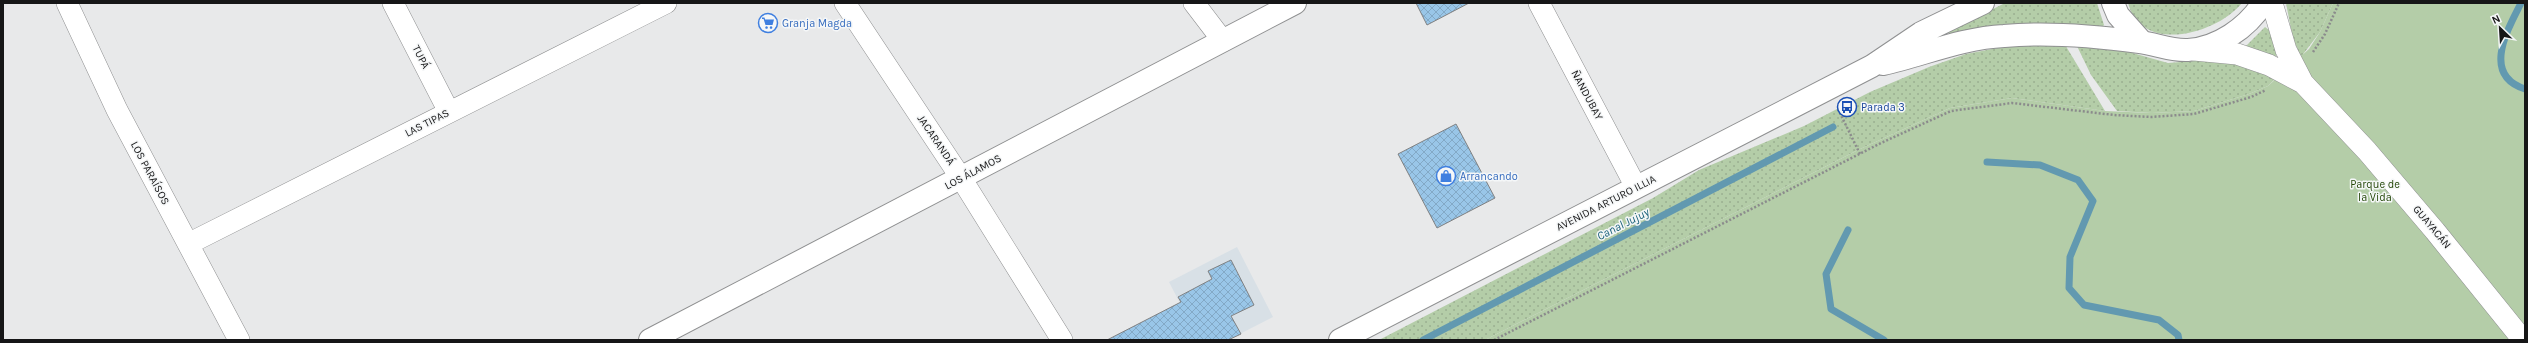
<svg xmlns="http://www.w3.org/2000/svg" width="2528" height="343" font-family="Karla,sans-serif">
	<defs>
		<pattern id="grass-dots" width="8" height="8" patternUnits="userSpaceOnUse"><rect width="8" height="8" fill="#b4cda8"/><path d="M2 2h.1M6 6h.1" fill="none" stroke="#9aaf90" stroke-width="1.8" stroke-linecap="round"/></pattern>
		<pattern id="building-cross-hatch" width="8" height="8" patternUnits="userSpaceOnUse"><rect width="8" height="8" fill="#99c6e8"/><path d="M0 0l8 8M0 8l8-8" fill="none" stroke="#83a9c6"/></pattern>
	</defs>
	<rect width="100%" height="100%" fill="#e8e9ea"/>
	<path fill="#d8e0e6" d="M1237 247 1273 317 1228 340H1199L1169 282Z"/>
	<path fill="url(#grass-dots)" d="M2005 3H2097L2104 25 2101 28C2050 21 2002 25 1951 34L1947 32Z
		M2128 3H2242C2217 34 2142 55 2128 3Z
		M2286 3H2333L2320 32 2301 57 2293 39Z
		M2265 27 2269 30 2277 54 2275 57 2246 46Z
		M2064 43 2105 111 2012 98 1950 108 1858 150 1485 340H1379L1653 198 1699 170 1804 126 1870 92 1929 67 1966 54 2013 45Z
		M2076 44 2129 52 2168 63 2206 60 2245 65 2275 79 2268 86 2249 94 2194 111 2152 113 2117 111 2091 75Z"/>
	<path fill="#b4cda8" d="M2333 3H2525V340H1485L1858 150 1950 108 2012 98 2105 111 2152 113 2194 111 2249 94 2268 86 2309 49 2320 32Z"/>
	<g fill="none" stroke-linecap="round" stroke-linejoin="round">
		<path stroke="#6299b0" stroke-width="7" d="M2521 3C2508 29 2481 75 2525 89
			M1987 162 2040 165 2078 180 2093 201 2070 257 2069 288 2084 305 2159 320 2178 335 2179 340
			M1848 230 1826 274 1831 309 1884 340
			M1423 340 1833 127"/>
	</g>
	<path fill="url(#building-cross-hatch)" stroke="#808182" d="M1416 3H1469L1427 25Z
		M1456 124 1495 198 1437 228 1398 154Z
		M1231 260 1254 305 1231 316 1241 334 1228 340H1107L1181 302 1178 297 1212 279 1208 271Z"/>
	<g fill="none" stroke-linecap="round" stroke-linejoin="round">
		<g stroke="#8f9091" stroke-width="22">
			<path id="minor" d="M67 3 117 110 239 340
				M393 3 449 112
				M845 3 961 178 1062 340
				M1194 3 1223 41
				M1539 3 1636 187
				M2272 3 2286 50 2303 83 2367 151 2435 231 2523 340
				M2194 50 2237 54 2269 65 2303 83
				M188 244 666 3"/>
		</g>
		<g stroke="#8f9091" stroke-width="24">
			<path id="tertiary" d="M650 340 1295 3"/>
		</g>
		<g stroke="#8f9091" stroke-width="24">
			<path id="secondary" d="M2113 3 2118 15 2142 42
				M1883 64C1923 55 1962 38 2004 36 2049 32 2095 36 2140 42 2156 44 2171 51 2188 50 2218 48 2247 28 2263 3
				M1340 340 1872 66 1921 33 1983 3"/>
		</g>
		<path stroke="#8b8b8c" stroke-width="2.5" stroke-dasharray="2 2" stroke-linecap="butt" d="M2313 52 2325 34 2339 3
			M1838 109 1860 154
			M1494 340 1881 143 1951 111 2012 103 2114 115 2151 117 2194 114 2251 97 2266 90"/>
		<use href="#minor" stroke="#fff" stroke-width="21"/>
		<use href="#tertiary" stroke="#fff" stroke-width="22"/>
		<use href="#secondary" stroke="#fff" stroke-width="22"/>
	</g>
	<defs>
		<g id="supermarket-ring" transform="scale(1)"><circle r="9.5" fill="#f5f7f8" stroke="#3f7fe0" stroke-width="1.5"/><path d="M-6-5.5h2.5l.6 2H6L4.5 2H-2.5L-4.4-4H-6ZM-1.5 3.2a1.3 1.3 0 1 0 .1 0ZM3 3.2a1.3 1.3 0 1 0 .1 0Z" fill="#3f7fe0"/></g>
		<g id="bus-ring" transform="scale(1)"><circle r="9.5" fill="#f5f7f8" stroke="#1a4fb4" stroke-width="1.5"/><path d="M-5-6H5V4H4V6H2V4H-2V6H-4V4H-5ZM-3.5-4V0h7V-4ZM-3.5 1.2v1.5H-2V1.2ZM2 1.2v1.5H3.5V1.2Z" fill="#1a4fb4"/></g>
		<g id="shop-ring" transform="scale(1)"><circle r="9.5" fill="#f5f7f8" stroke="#3f7fe0" stroke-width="1.5"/><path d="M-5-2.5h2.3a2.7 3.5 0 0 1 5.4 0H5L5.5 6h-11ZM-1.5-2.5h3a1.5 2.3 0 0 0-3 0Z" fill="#3f7fe0"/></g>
	</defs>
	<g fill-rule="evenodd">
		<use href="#supermarket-ring" x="768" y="23"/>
		<use href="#bus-ring" x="1847" y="107"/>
		<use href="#shop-ring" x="1446" y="176"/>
	</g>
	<g text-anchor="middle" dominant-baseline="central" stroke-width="3" stroke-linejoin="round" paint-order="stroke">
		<g font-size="11" fill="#366cbe" stroke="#f5f7f8" text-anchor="start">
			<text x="782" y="23">Granja Magda</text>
			<text x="1460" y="176">Arrancando</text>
		</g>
		<g font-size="11" fill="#161617" stroke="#f5f7f8">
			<text transform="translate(421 57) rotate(63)">TUPÁ</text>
			<text transform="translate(1587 95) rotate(62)">ÑANDUBAY</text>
			<text transform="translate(427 123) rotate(-27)">LAS TIPAS</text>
			<text transform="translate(936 140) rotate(56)">JACARANDÁ</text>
			<text transform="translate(973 172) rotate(-28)">LOS ÁLAMOS</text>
			<text transform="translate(150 173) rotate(62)">LOS PARAÍSOS</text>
			<text transform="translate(1606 203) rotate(-27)">AVENIDA ARTURO ILLIA</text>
			<text transform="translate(2432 227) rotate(50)">GUAYACÁN</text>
		</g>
		<g font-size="11" fill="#164399" stroke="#f5f7f8" text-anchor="start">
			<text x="1861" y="107">Parada 3</text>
		</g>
		<g font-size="11" fill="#224606" stroke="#f5f7f8">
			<text x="2375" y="184">Parque de<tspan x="2375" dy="13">la Vida</tspan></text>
		</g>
		<g font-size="12" font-style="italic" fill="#196179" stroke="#f5f7f8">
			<text transform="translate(1623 224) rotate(-27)">Canal Jujuy</text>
		</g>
	</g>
	<rect width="2528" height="343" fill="none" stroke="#161617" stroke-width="8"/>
	<g transform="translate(2500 28) rotate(335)" stroke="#f5f7f8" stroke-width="3" paint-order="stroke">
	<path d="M0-3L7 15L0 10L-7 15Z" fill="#161617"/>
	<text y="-6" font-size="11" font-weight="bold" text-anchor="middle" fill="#161617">N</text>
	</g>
</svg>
